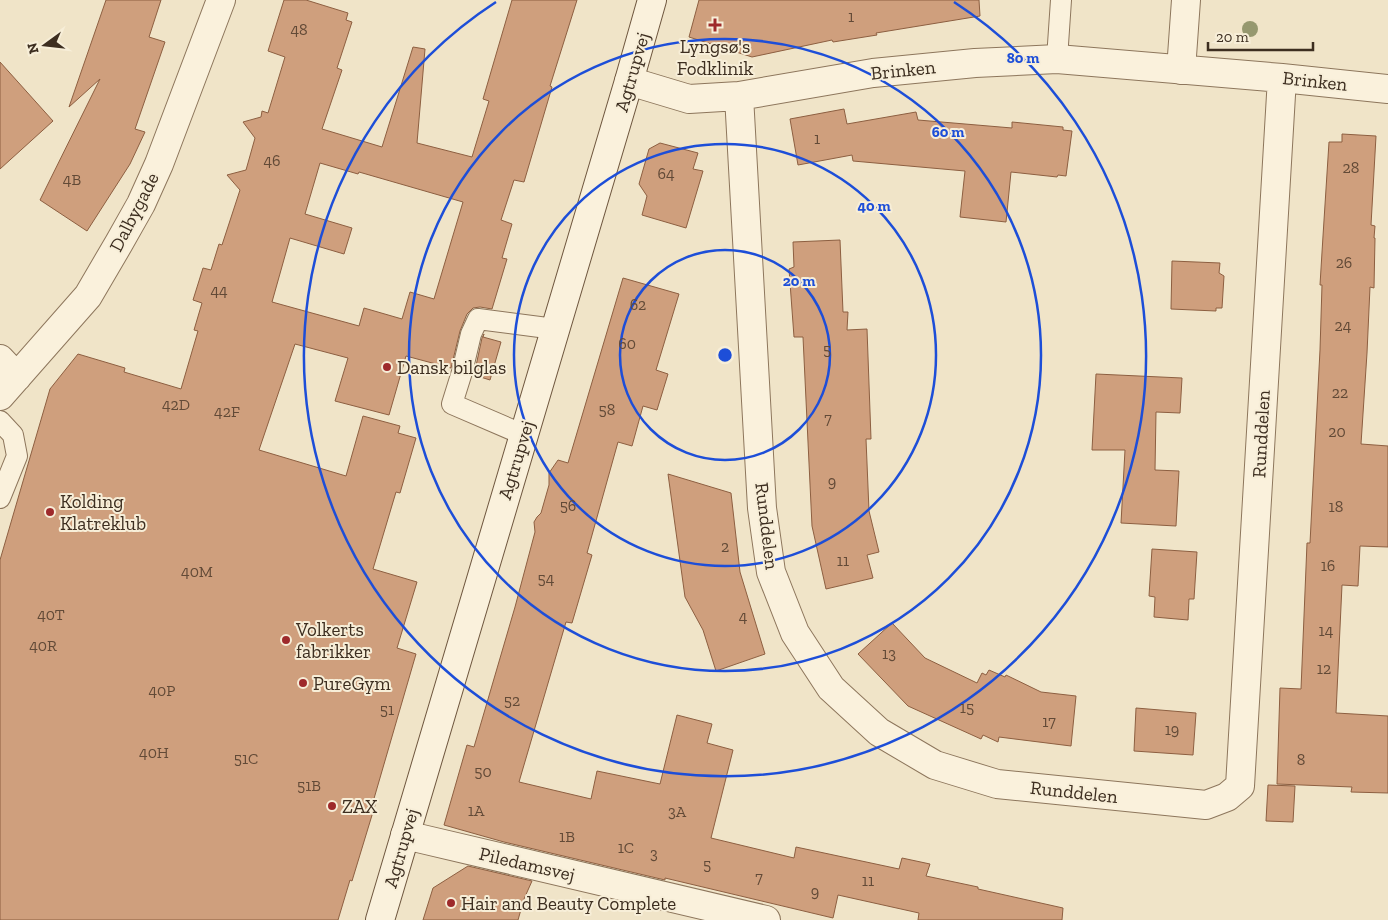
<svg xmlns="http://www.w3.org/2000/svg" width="1388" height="920" font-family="'Zilla Slab',serif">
	<rect width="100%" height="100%" fill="#f0e4c8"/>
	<path fill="#cf9f7d" stroke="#8d5f41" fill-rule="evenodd" d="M106 0H161L149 37 165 42 135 129 145 132 130 164 87 231 40 200 100 79 69 107Z
		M284 0H306L348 13 346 20 352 22 337 68 342 70 322 129 382 147 413 47 425 49 417 143 472 157 489 101 483 99 512 0H577L550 86 552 87 524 182 514 180 501 220 512 224 502 258 507 259 492 309 480 307 473 308 467 314 460 331 451 368 406 356 389 415 335 401 348 358 295 344 259 450 346 476 363 416 400 426 398 433 416 438 400 493 396 492 373 569 417 582 397 648 416 654 373 802H376L352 881 350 880 338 920H0V560L50 389 78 354 125 368 124 372 181 389 198 331 194 330 202 303 193 300 203 268 211 270 219 244 222 245 240 190 227 175 246 170 255 138 243 122 261 117 262 111 268 113 285 57 268 51ZM320 163 358 174 359 172 463 202 434 299 410 292 402 319 364 308 359 326 272 302 290 238 344 254 352 228 305 214Z
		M699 0H979L980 16 876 33 877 35 833 42 832 40 752 57 689 37Z
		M0 62 53 121 0 169Z
		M844 109 847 124 916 112 918 120 1012 128V122L1063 127V130L1072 131 1066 176 1058 175 1057 177 1011 172 1006 222 960 217 965 171 853 161 852 155 798 165 790 119Z
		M1342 134 1376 136 1371 225 1375 226 1374 238H1375L1374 288 1370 287 1367 353 1361 444 1388 446V547L1360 546 1358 586 1342 585 1336 713 1388 716V793L1351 792 1352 787 1277 784 1280 688 1301 689 1307 543H1310L1320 350 1322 285H1320L1323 236 1329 142H1342Z
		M660 143 698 153 693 169 703 171 686 228 642 215 647 196 639 184 649 149Z
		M840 240 843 312H848L847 330 867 329 871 439H866L869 511 879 552 867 555 873 578 826 589 812 526 803 337H794L789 269 794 267 793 242Z
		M1172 261 1220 263 1219 273 1224 276 1222 308H1216V311L1171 309Z
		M623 278 679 294 656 370 668 374 657 410 643 406 632 446 618 442 587 553 592 555 572 623 566 622 519 782 591 799 597 771 660 784 677 715 712 724 707 743 733 750 711 838 794 858 796 847 899 869 902 858 930 864 926 876 978 887V889L1063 908 1062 920H918L919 913 838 895 833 918 665 878V880L504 842 444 825 467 745 474 747 515 607 535 532 534 522 537 517 541 513 549 485V473L558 460 568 463Z
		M484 334 483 337 501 342 490 380 474 375 482 338Z
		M1096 374 1182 378 1180 413 1156 412 1155 470 1179 471 1176 526 1121 523 1125 450H1092Z
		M668 474 731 493 740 572 765 654 716 671 703 630 685 597Z
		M1152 549 1197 552 1194 599H1189L1188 620 1154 617 1155 597 1149 596Z
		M892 623 925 658 977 683 982 673 986 675 989 670 1005 677 1006 675 1041 692 1076 696 1071 746 999 737 998 742 983 735 981 739 908 706 858 654Z
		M1136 708 1196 713 1193 755 1134 751Z
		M1268 785 1295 786 1293 822 1266 821Z
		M468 866 532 881 524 899 518 920H423L433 888Z"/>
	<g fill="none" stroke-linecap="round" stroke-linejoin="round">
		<g stroke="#8d765c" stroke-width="22">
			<path id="lane" d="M1057 59 1061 0
				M0 421 13 435 17 456 0 498
				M524 435 452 404 462 372 471 334 478 319 555 329"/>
		</g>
		<g stroke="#8d765c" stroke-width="30">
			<path id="street" d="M1181 70 1186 0
				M629 81 689 99 739 96 873 73 975 63 1057 59 1282 78 1388 89
				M739 96 762 508 771 572 795 633 831 688 879 732 935 765 997 784 1206 805 1227 797 1240 786 1282 78
				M0 359 17 377
				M0 396 88 296 119 243 141 204 159 164 221 0
				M405 835 766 920"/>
		</g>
		<g stroke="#6f573f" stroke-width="30">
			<path id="secondary" d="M380 920 629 81 652 0"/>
		</g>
		<use href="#lane" stroke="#faf1dc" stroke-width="20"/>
		<use href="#street" stroke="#faf1dc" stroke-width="28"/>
		<use href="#secondary" stroke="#faf1dc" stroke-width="28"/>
	</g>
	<circle fill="#96986f" cx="1250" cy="29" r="8"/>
	<g fill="none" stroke="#1d4ed8" stroke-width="2.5">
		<circle cx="725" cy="355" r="105"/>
		<circle cx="725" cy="355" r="211"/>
		<circle cx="725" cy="355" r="316"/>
		<path d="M954 2A421 421 0 1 1 496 2"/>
	</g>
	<g fill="#9e2a2b" stroke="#f7eed8" stroke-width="2">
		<path d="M712.5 17.5h5v5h5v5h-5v5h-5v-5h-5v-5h5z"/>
		<circle cx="387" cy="367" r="5"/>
		<circle cx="50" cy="512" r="5"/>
		<circle cx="286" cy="640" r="5"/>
		<circle cx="303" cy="683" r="5"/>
		<circle cx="332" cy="806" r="5"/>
		<circle cx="451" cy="903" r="5"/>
	</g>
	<g text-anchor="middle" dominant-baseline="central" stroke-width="4" stroke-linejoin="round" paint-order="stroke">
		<g font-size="16" fill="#624a37">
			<text x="851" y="16">1</text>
			<text x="299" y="29">48</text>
			<text x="817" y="138">1</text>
			<text x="272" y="160">46</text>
			<text x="1351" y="167">28</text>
			<text x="666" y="173">64</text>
			<text x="72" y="179">4B</text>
			<text x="1344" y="262">26</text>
			<text x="219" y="290">44</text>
			<text x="638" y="304">62</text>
			<text x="1343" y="325">24</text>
			<text x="627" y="343">60</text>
			<text x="827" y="349">5</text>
			<text x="1340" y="392">22</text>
			<text x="176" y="404">42D</text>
			<text x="607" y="409">58</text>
			<text x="227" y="411">42F</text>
			<text x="828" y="418">7</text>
			<text x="1337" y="431">20</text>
			<text x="832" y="481">9</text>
			<text x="568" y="505">56</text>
			<text x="1336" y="506">18</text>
			<text x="725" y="546">2</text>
			<text x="843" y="560">11</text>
			<text x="1328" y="565">16</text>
			<text x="197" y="571">40M</text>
			<text x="546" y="578">54</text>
			<text x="51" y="614">40T</text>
			<text x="743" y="616">4</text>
			<text x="1326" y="630">14</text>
			<text x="43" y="645">40R</text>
			<text x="889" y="653">13</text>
			<text x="1324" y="668">12</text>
			<text x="162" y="690">40P</text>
			<text x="512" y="700">52</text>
			<text x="967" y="707">15</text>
			<text x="387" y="709">51</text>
			<text x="1049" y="721">17</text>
			<text x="1172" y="729">19</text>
			<text x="154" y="752">40H</text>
			<text x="246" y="758">51C</text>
			<text x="1301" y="759">8</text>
			<text x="483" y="771">50</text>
			<text x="309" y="785">51B</text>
			<text x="476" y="810">1A</text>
			<text x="677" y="811">3A</text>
			<text x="567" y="836">1B</text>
			<text x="626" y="847">1C</text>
			<text x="654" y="853">3</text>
			<text x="707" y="864">5</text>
			<text x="759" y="877">7</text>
			<text x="868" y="880">11</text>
			<text x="815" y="891">9</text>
		</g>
		<g font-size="19" fill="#3d2e20" stroke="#f7eed8" text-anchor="start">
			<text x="715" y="46" text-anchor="middle">Lyngsø's<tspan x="715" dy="22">Fodklinik</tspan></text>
			<text x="397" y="367">Dansk bilglas</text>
			<text x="60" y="501">Kolding<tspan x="60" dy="22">Klatreklub</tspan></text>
			<text x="296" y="629">Volkerts<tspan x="296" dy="22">fabrikker</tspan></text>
			<text x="313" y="683">PureGym</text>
			<text x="342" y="806">ZAX</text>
			<text x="461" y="903">Hair and Beauty Complete</text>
		</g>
		<g font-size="19" fill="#3d2e20" stroke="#f7eed8">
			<text transform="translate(903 70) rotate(-6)">Brinken</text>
			<text transform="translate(632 72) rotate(-74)">Agtrupvej</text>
			<text transform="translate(1315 81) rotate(6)">Brinken</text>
			<text transform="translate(134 212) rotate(-63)">Dalbygade</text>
			<text transform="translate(1261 434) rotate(-87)">Runddelen</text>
			<text transform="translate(516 460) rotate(-73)">Agtrupvej</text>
			<text transform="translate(767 526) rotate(83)">Runddelen</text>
			<text transform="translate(1074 792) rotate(6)">Runddelen</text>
			<text transform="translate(401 848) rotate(-74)">Agtrupvej</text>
			<text transform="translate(527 864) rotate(13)">Piledamsvej</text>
		</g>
	</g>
	<circle cx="725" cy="355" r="8" fill="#1d4ed8" stroke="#f7eed8" stroke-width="2.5"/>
	<g font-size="15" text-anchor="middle" font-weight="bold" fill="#1d4ed8" stroke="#f7eed8" stroke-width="4" stroke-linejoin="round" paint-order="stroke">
		<text x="1023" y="63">80 m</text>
		<text x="948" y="137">60 m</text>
		<text x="874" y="211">40 m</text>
		<text x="799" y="286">20 m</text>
	</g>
	<g transform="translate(45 45) rotate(255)" stroke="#f7eed8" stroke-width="4" paint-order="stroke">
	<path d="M0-4L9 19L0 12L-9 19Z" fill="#3d2e20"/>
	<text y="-8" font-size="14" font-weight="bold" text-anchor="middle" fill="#3d2e20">N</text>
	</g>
	<path d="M1208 42v8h105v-8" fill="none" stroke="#3d2e20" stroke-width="2.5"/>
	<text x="1216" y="42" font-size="15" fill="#3d2e20" stroke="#f7eed8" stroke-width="4" paint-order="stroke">20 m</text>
</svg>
